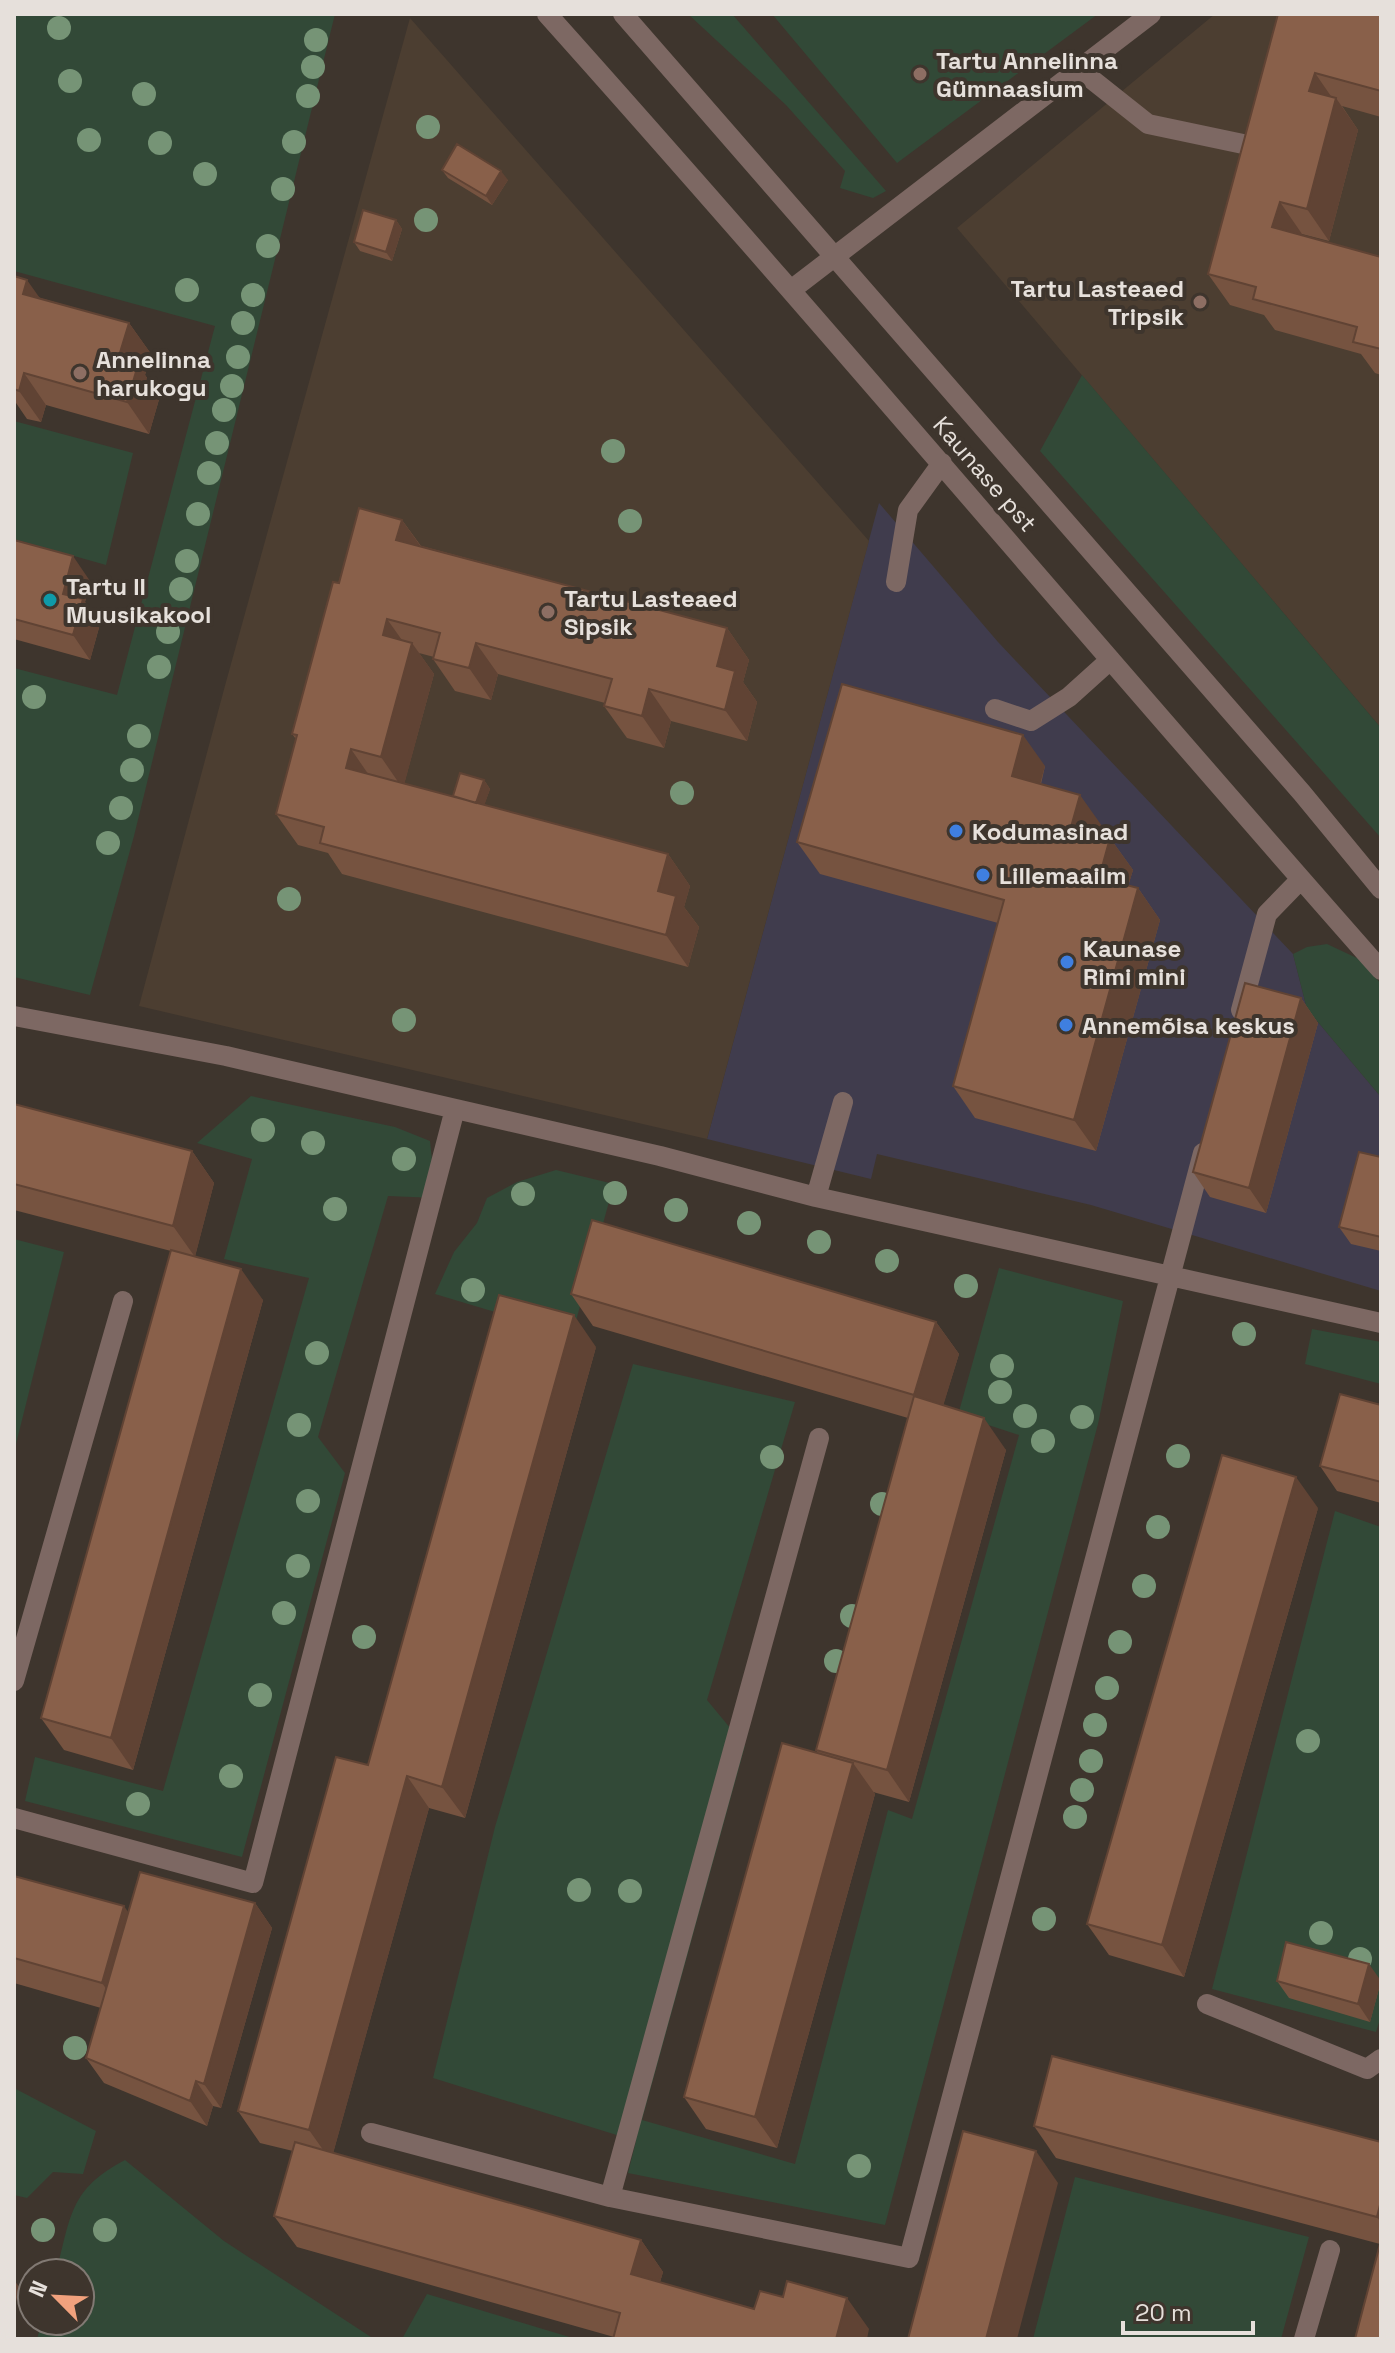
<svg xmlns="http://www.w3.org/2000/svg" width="1395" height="2353" font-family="'Space Grotesk',sans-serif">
	<rect width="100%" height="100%" fill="#3e352d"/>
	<path fill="#403c4d" d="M879 503 998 642 1293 954 1307 1009 1381 1097V1291L1091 1205 877 1154 871 1179 707 1139Z"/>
	<path fill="#4c3e31" d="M1215 14H1381V728L957 228Z
		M410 18 869 541 707 1139 139 1006 226 682Z"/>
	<path fill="#324937" d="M14 14H335L134 836 90 995 14 977V668L117 695 215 326 14 271Z
		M688 14H732L886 191 873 198 840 188 845 171 786 105Z
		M772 14H1098L897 163Z
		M1082 375 1381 728V838L1040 451Z
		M14 421 133 453 106 565 14 539Z
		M1327 944 1361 960 1381 984V1097L1307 1009 1293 954 1307 947Z
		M251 1096 395 1127 430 1141 436 1198 388 1196 318 1437 345 1473 242 1857 25 1801 35 1757 163 1791 309 1278 224 1259 252 1159 197 1143Z
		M556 1170 614 1184 572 1335 435 1294 454 1252 477 1223 487 1198 517 1182Z
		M14 1239 64 1252 14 1452Z
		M999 1268 1123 1301 1098 1424 885 2225 628 2173 636 2141 433 2078 495 1827 633 1364 795 1402 707 1700 745 1746 642 2120 795 2164 888 1810 912 1819 1019 1435 958 1415Z
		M1312 1329 1381 1342V1384L1305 1364Z
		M1335 1511 1381 1527V2016L1376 2032 1212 1989Z
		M14 2088 96 2131 83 2174 53 2172 27 2198 14 2195Z
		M125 2160 224 2241 374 2339H37L42 2321H80V2273H56C71 2217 69 2189 125 2160Z
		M1075 2177 1309 2237 1281 2339H1033Z
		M427 2294 576 2339H402Z"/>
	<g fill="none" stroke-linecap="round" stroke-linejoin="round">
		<path stroke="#7d6863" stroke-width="20" d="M547 14C829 329 1101 653 1381 970
			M623 14 1302 793 1381 889
			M1080 70 1148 124 1243 144
			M791 290 1151 14
			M896 582 908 510 942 463
			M995 709 1031 721 1069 697 1109 661
			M1241 1010 1267 914 1301 879
			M14 1016 226 1056 660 1156 816 1197 1381 1323
			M816 1197 843 1102
			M14 1681 123 1301
			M14 1818 253 1883 455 1109
			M1207 2004 1367 2069 1381 2059
			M371 2133 610 2197 909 2258 1203 1153
			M610 2197 819 1438
			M1304 2339 1330 2250"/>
	</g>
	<g fill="#769476">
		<circle cx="59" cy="28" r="12"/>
		<circle cx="316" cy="40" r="12"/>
		<circle cx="313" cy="67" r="12"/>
		<circle cx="70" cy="81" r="12"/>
		<circle cx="144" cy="94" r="12"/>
		<circle cx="308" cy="96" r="12"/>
		<circle cx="428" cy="127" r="12"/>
		<circle cx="89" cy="140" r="12"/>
		<circle cx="294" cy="142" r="12"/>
		<circle cx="160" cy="143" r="12"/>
		<circle cx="205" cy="174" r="12"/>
		<circle cx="283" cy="189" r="12"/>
		<circle cx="426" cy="220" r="12"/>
		<circle cx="268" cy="246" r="12"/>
		<circle cx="187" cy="290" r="12"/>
		<circle cx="253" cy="295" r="12"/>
		<circle cx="243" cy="323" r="12"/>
		<circle cx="238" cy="357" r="12"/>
		<circle cx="232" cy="386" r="12"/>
		<circle cx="224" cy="410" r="12"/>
		<circle cx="217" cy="443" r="12"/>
		<circle cx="613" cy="451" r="12"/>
		<circle cx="209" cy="473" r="12"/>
		<circle cx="198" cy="514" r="12"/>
		<circle cx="630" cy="521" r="12"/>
		<circle cx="187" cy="561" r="12"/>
		<circle cx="181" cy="589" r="12"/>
		<circle cx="168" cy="632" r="12"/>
		<circle cx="159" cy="667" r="12"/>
		<circle cx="34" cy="697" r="12"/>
		<circle cx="139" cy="736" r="12"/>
		<circle cx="132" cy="770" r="12"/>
		<circle cx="682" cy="793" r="12"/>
		<circle cx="121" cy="808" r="12"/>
		<circle cx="108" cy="843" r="12"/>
		<circle cx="289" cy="899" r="12"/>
		<circle cx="404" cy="1020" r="12"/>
		<circle cx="263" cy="1130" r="12"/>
		<circle cx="313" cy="1143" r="12"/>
		<circle cx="404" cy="1159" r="12"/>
		<circle cx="615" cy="1193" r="12"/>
		<circle cx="523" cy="1194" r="12"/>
		<circle cx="335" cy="1209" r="12"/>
		<circle cx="676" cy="1210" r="12"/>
		<circle cx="749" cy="1223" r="12"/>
		<circle cx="819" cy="1242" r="12"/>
		<circle cx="887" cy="1261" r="12"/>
		<circle cx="966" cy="1286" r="12"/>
		<circle cx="473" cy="1290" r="12"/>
		<circle cx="1244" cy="1334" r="12"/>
		<circle cx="317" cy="1353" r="12"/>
		<circle cx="1002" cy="1366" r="12"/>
		<circle cx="1000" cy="1392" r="12"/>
		<circle cx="1025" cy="1416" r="12"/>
		<circle cx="1082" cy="1417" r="12"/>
		<circle cx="299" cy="1425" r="12"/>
		<circle cx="1043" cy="1441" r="12"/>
		<circle cx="1178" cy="1456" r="12"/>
		<circle cx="772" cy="1457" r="12"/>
		<circle cx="308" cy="1501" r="12"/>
		<circle cx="882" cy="1504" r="12"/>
		<circle cx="1158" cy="1527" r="12"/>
		<circle cx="298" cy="1566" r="12"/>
		<circle cx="1144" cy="1586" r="12"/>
		<circle cx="284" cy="1613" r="12"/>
		<circle cx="852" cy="1616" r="12"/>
		<circle cx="364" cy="1637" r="12"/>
		<circle cx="1120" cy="1642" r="12"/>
		<circle cx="836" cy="1661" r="12"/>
		<circle cx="1107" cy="1688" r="12"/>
		<circle cx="260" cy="1695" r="12"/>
		<circle cx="1095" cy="1725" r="12"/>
		<circle cx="1308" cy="1741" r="12"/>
		<circle cx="1091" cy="1761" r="12"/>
		<circle cx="231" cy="1776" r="12"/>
		<circle cx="1082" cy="1790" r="12"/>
		<circle cx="138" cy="1804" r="12"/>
		<circle cx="1075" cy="1817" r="12"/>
		<circle cx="579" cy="1890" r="12"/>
		<circle cx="630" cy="1891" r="12"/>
		<circle cx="1044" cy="1919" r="12"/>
		<circle cx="1321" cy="1933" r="12"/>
		<circle cx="1360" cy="1959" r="12"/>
		<circle cx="75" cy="2048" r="12"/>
		<circle cx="859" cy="2166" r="12"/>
		<circle cx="43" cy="2230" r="12"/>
		<circle cx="105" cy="2230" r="12"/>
	</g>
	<path fill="#765340" d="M1278 14H1381V117L1342 106 1358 130 1329 241 1302 234 1301 235 1381 257V375L1375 373 1361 354 1275 330 1264 315 1230 305 1208 274Z
		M442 170 508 180 492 205 448 178Z
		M396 220 402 229 392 261 360 251 354 242Z
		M14 276 40 298 129 323 151 354 145 375 160 396 149 434 46 405 41 422 27 419 14 400Z
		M402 520 421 546 727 628 749 660 743 682 757 702 747 741 671 721 664 748 627 738 604 706 605 703 498 674 491 700 455 691 433 659 434 657 419 653 434 674 404 784 454 797 484 780 490 789 484 805 668 854 690 886 684 907 699 927 688 967 342 874 328 853 298 845 276 814 296 739 292 734 339 583Z
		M14 540 90 581 85 602 100 624 90 660 14 639Z
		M1045 766 1041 784 1102 826 1100 835 1110 838 1133 870 1128 886 1138 888 1160 920 1096 1151 975 1118 953 1086 998 923 820 874 797 842Z
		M1301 998 1318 1023 1266 1213 1210 1197 1193 1172Z
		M14 1104 192 1151 214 1183 195 1256 263 1300 133 1770 64 1750 41 1718 171 1251 14 1210Z
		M1381 1157V1251L1351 1244 1339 1227Z
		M571 1294 936 1322 959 1354 943 1405 1006 1450 909 1802 873 1792 875 1794 777 2148 706 2129 684 2097 818 1753 816 1750 908 1418 593 1326Z
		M596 1347 465 1818 429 1808 333 2153 641 2240 663 2272 660 2282 754 2309 869 2329 614 2337 297 2247 274 2216 293 2151 260 2143 238 2111 368 1765Z
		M1381 1405V1503L1337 1491 1320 1466Z
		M1318 1508 1184 1977 1109 1955 1087 1924Z
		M14 1876 128 1913 255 1903 272 1928 221 2108 213 2106 207 2126 104 2083 86 2058 101 2008 14 1983Z
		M1277 1981H1381L1370 2022 1289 1998Z
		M1034 2126 1381 2142V2339L1380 2244 1056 2158Z"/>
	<path fill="#604334" d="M1315 73 1335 102 1336 98 1358 130 1329 241 1307 209 1309 91Z
		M501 171 508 180 492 205 486 196Z
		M1280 202 1302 234 1294 259 1272 227Z
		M396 220 402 229 392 261 386 252Z
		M27 280 49 311 23 294Z
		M129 323 151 354 145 375 160 396 149 434 127 402 118 359Z
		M24 373 46 405 41 422 19 391Z
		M402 520 424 551 396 540Z
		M73 556 90 581 85 602 100 624 90 660 73 635 63 594Z
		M387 619 409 650 383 635Z
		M727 628 749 660 743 682 757 702 747 741 725 710 717 666Z
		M412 643 434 674 403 789 381 757Z
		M476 643 498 674 491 700 469 668Z
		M649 689 671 721 664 748 642 716Z
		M1023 735 1045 766 1034 807 1012 776Z
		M351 749 373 781 346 768Z
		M484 780 490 789 482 812 476 803Z
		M1080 795 1102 826 1093 859 1071 827Z
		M1110 838 1133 870 1121 909 1099 878Z
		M668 854 690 886 684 907 699 927 688 967 666 935 658 891Z
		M1138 888 1160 920 1096 1151 1074 1120Z
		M1301 998 1318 1023 1266 1213 1249 1188Z
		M192 1151 214 1183 195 1257 173 1226Z
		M241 1269 263 1300 133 1770 111 1738Z
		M574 1315 596 1347 465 1818 442 1787Z
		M936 1322 959 1354 937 1426 914 1395Z
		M984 1418 1006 1450 909 1802 887 1770Z
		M1296 1477 1318 1508 1184 1977 1162 1945Z
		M853 1763 875 1794 777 2148 755 2117Z
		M407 1776 429 1808 331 2161 309 2130Z
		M255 1903 272 1928 221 2108 204 2084Z
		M124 1906 146 1938 124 2014 102 1983Z
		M1369 1964 1381 1981 1370 2022 1358 2004Z
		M196 2081 213 2106 207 2126 190 2101Z
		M1036 2151 1058 2183 1017 2339H986Z
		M1381 2201V2223L1377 2217Z
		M641 2240 663 2272 653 2306 631 2274Z
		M14 2280 20 2288 14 2308Z
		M847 2298 869 2329 867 2339H836Z"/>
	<path fill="#89604a" stroke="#604334" stroke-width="2" d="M1278 14H1381V91L1315 73 1309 91 1336 98 1307 209 1280 202 1272 227 1381 257V349L1353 342 1357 327 1253 299 1256 287 1208 274Z
		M457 144 501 171 486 196 442 170Z
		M363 210 396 220 386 252 354 242Z
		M14 276 27 280 23 294 129 323 118 359 138 365 127 402 24 373 19 391 14 389Z
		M359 508 402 520 396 540 727 628 717 666 735 671 725 710 649 689 642 716 604 706 612 679 476 643 469 668 433 659 440 633 387 619 383 635 412 643 381 757 351 749 346 768 668 854 658 891 676 896 666 935 320 843 324 827 276 814 297 735 292 734 333 582 339 583Z
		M14 540 73 556 63 594 83 599 73 635 14 619Z
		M842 684 1023 735 1012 776 1080 795 1071 827 1110 838 1099 878 1138 888 1074 1120 953 1086 1004 900 797 842Z
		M460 773 484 780 476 803 453 796Z
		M1245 983 1301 998 1249 1188 1193 1172Z
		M14 1104 192 1151 173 1226 14 1184Z
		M1359 1152 1381 1157V1237L1339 1227Z
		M592 1220 936 1322 914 1395 571 1294Z
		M171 1250 241 1269 111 1738 41 1718Z
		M499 1295 574 1315 442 1787 407 1776 309 2130 238 2111 336 1757 368 1765Z
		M1340 1394 1381 1405V1482L1320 1466Z
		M914 1396 984 1418 887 1770 816 1750Z
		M1222 1455 1296 1477 1162 1945 1087 1924Z
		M782 1743 853 1763 755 2117 684 2097Z
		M140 1872 255 1903 204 2084 196 2081 190 2101 86 2058Z
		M14 1876 124 1906 102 1983 14 1958Z
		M1286 1942 1369 1964 1358 2004 1277 1981Z
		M1052 2056 1381 2142V2201L1377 2217 1034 2126Z
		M963 2131 1036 2151 986 2339H908Z
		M295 2142 641 2240 631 2274 754 2309 760 2291 783 2297 787 2281 847 2298 836 2339H613L620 2313 274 2216Z
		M1380 2244 1381 2339H1355Z"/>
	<g fill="#8d6e63" stroke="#3e352d" stroke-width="3">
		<circle cx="920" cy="74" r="8"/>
		<circle cx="1200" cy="302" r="8"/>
		<circle cx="80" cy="373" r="8"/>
		<circle cx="548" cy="612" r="8"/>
	</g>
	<circle fill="#0f9aa8" stroke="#3e352d" stroke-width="3" cx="50" cy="600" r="8"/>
	<g fill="#3f7fe0" stroke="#3e352d" stroke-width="3">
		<circle cx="956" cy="831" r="8"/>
		<circle cx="983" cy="875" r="8"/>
		<circle cx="1067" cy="962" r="8"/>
		<circle cx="1066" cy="1025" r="8"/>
	</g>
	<g text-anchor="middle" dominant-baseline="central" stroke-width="8" stroke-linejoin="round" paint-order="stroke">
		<g font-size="24" font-weight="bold" fill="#e6e0db" stroke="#3e352d" text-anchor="start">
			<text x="936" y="60">Tartu Annelinna<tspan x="936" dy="28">Gümnaasium</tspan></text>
			<text x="1184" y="288" text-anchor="end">Tartu Lasteaed<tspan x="1184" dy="28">Tripsik</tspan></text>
			<text x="96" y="359">Annelinna<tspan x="96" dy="28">harukogu</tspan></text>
			<text x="66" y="586">Tartu II<tspan x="66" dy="28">Muusikakool</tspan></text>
			<text x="564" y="598">Tartu Lasteaed<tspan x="564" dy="28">Sipsik</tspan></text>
			<text x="972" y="831">Kodumasinad</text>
			<text x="999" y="875">Lillemaailm</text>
			<text x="1083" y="948">Kaunase<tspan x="1083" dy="28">Rimi mini</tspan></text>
			<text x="1082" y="1025">Annemõisa keskus</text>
		</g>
		<g font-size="24" fill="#e6e0db" stroke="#3e352d">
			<text transform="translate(985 474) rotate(49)">Kaunase pst</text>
		</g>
	</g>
	<rect width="1395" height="2353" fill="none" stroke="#e6e0db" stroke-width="32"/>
	<g transform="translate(56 2297) rotate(294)"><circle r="38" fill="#3e352d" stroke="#817973" stroke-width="2"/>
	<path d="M0-6L14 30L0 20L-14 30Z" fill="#f1a17d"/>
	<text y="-12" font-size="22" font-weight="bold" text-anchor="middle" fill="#e6e0db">N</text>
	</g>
	<path d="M1123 2321v12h130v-12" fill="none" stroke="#e6e0db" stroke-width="4"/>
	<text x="1135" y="2321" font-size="24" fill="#e6e0db" stroke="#3e352d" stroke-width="6" paint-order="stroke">20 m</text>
</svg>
